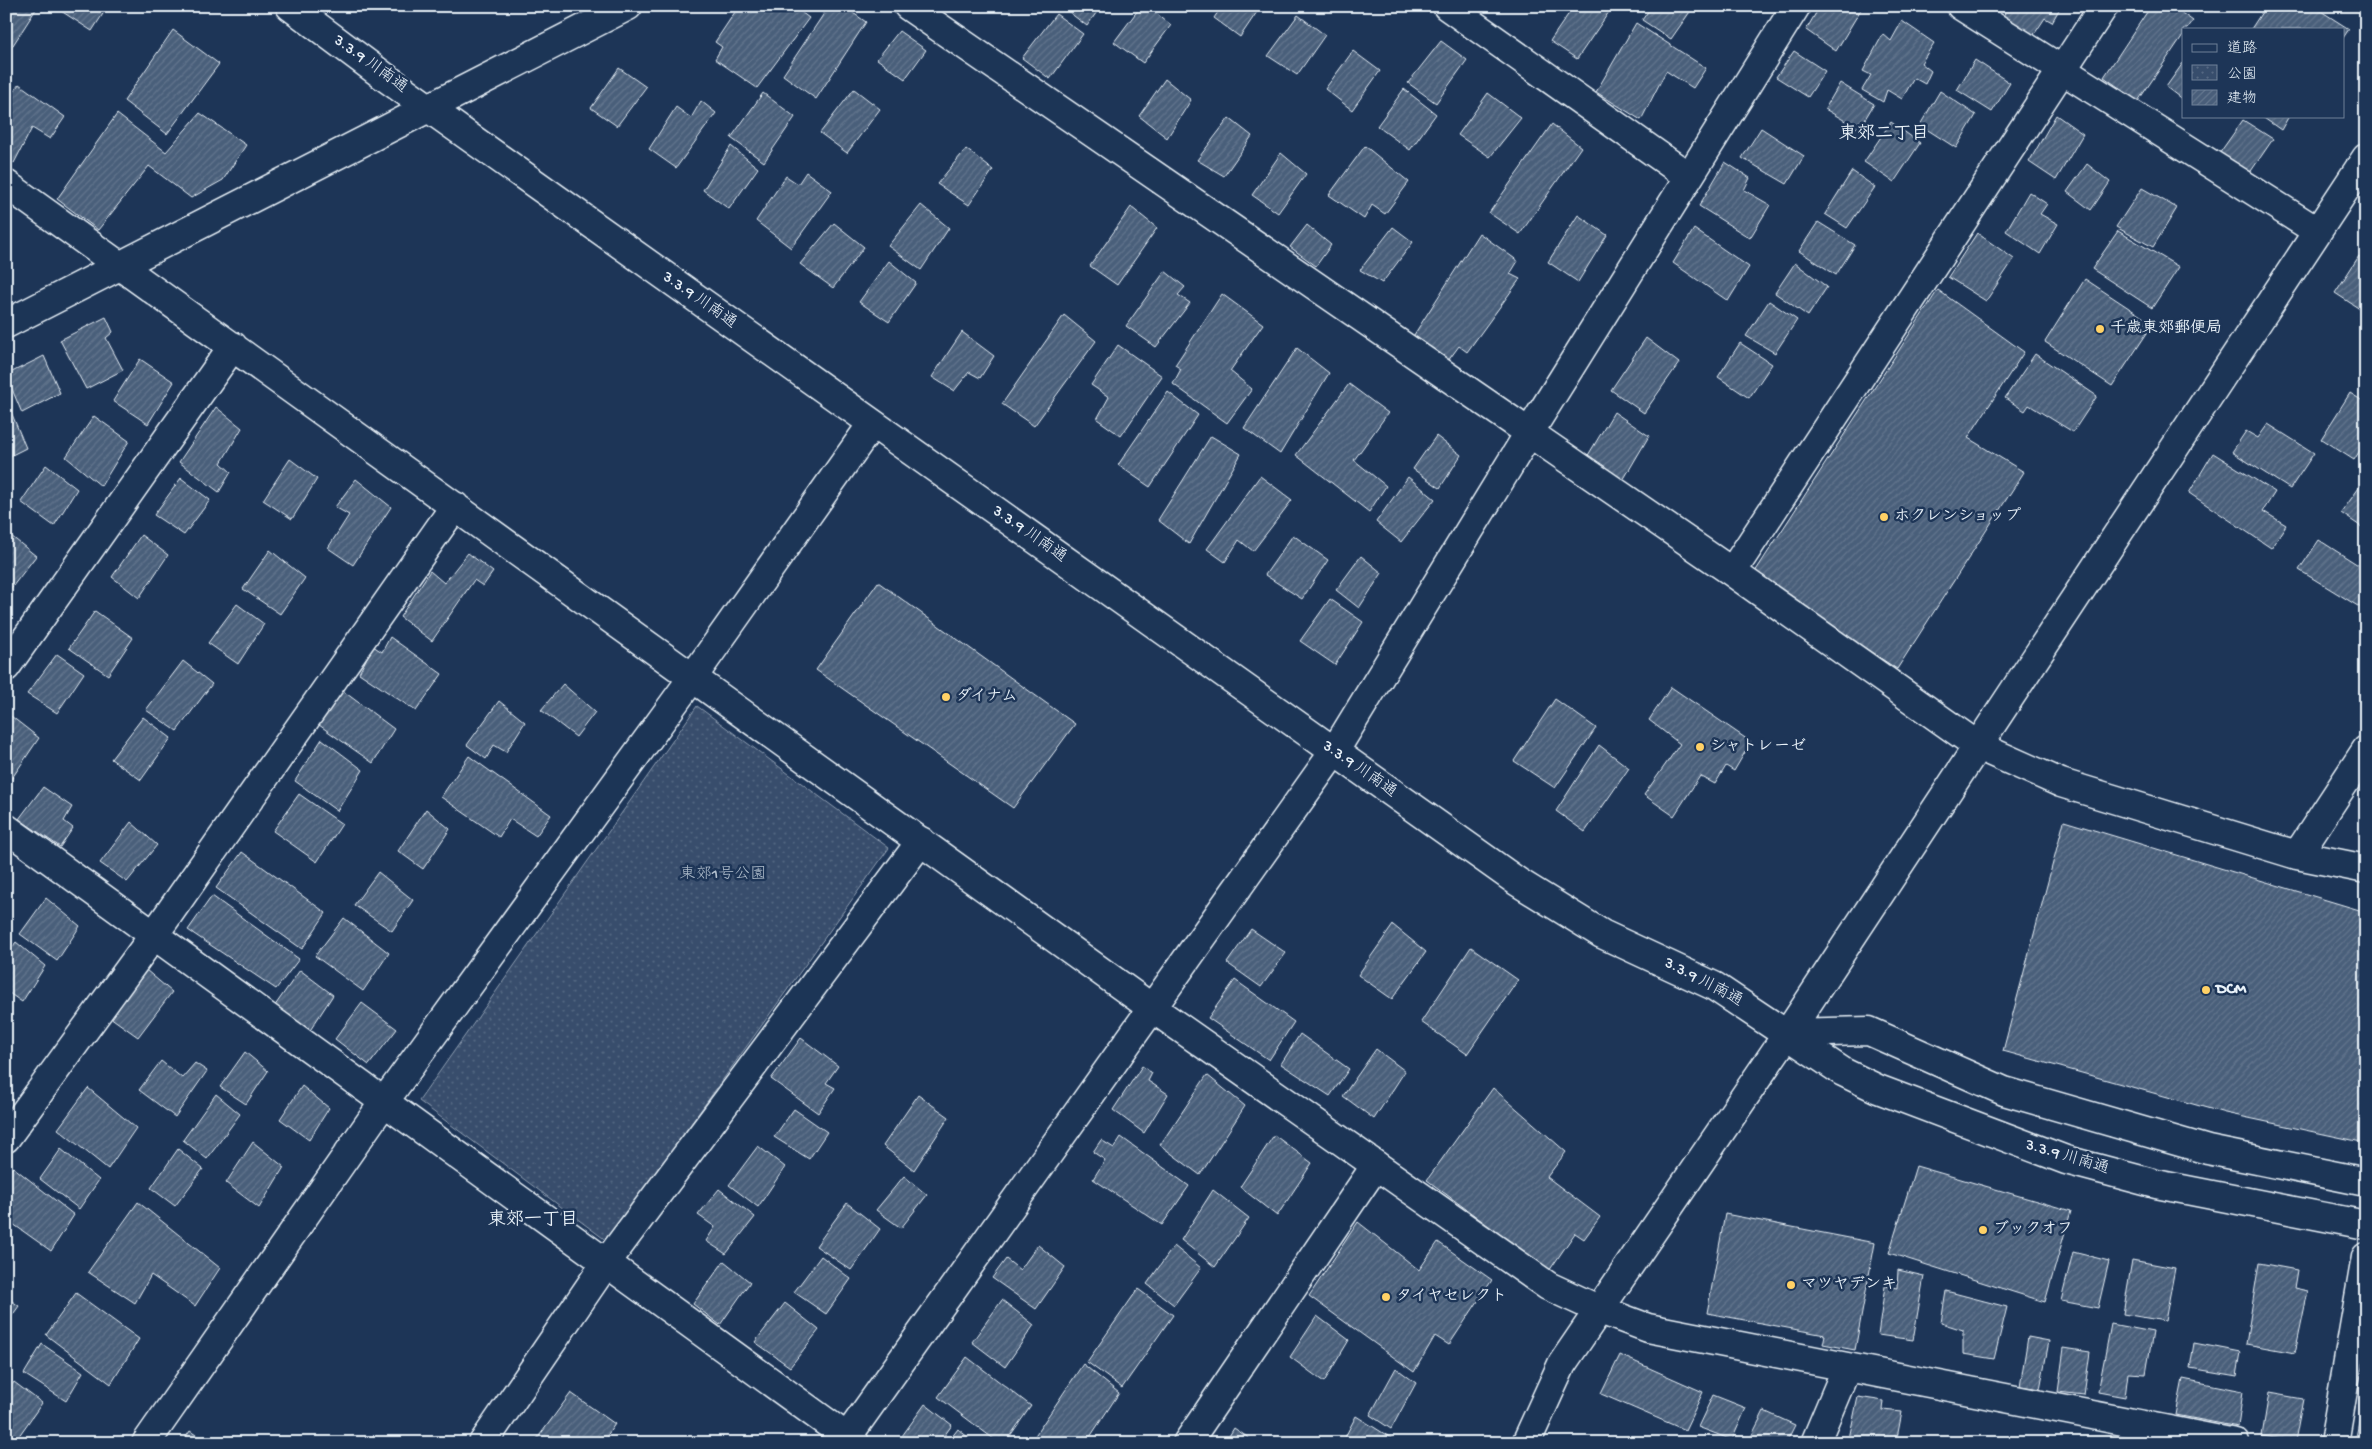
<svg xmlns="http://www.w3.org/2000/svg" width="2372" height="1449" font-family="'Gochi Hand','Klee One',sans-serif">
	<defs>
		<pattern id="park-dots" width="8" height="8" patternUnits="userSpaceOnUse" patternTransform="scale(1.25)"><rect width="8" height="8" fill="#374d6c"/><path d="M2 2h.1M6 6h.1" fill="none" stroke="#546782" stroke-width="1.8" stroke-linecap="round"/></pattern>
		<pattern id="building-hatch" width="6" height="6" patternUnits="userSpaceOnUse" patternTransform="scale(1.25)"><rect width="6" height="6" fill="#495e7a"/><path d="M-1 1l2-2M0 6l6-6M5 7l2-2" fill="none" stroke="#63768e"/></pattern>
	</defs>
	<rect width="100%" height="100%" fill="#1d3557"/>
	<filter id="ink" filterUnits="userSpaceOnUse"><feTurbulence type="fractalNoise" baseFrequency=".02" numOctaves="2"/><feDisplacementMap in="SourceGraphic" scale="10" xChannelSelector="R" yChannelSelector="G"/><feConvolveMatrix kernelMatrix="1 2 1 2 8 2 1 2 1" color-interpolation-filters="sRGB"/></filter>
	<g filter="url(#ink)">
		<path fill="url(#park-dots)" stroke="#909fb2" d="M697 706 889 848 607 1241 419 1101Z"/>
		<path fill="url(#building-hatch)" stroke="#e8f1f8" d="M6 6H38L6 56Z
			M60 6H108L92 31 58 9Z
			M739 6H793L809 18 757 88 715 59 722 47 715 42Z
			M829 6H843L866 22 816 99 783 75Z
			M1061 6H1101L1087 26Z
			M1141 6H1147L1171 25 1143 63 1114 42Z
			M1222 6H1261L1240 37 1214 18Z
			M1574 6H1613L1577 59 1550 41Z
			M1652 6H1694L1671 39 1642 20Z
			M1820 6H1863L1836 51 1806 30Z
			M1997 6H2057L2060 8 2052 22 2045 18 2033 36 2000 20 2005 13 1996 9Z
			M2151 6H2172L2193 21 2187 29H2183V35L2138 101 2104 77Z
			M2266 6H2313L2349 29 2343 38V29H2251Z
			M1056 14 1083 34 1050 79 1022 58Z
			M1298 15 1325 35 1297 75 1268 56Z
			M1902 21 1934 43 1921 63 1931 71 1925 84 1914 78 1902 99 1887 90 1883 102 1862 90 1871 75 1863 71 1883 34 1891 41Z
			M1636 23 1706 68 1693 88 1666 71 1641 120 1596 92Z
			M173 30 219 64 167 134 124 101Z
			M899 31 926 50 905 79 877 59Z
			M1441 41 1467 60 1436 103 1408 83Z
			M1353 51 1380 71 1352 110 1325 89Z
			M1794 51 1825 71 1808 97 1776 77Z
			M1975 60 2010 83 1992 112 1957 90Z
			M2183 63V100L2166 87Z
			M619 68 646 87 617 126 591 108Z
			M1165 79 1191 100 1167 138 1139 116Z
			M1840 83 1874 104 1859 129 1825 109Z
			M19 84 65 117 50 139 32 128 14 163 6 158V102Z
			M854 89 880 109 847 153 820 133Z
			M1404 89 1436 114 1410 150 1377 126Z
			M1940 91 1976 115 1956 148 1920 125Z
			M763 93 795 117 764 162 731 138Z
			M1488 93 1521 118 1490 157 1458 135Z
			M701 101 716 113 676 168 649 149 676 107 691 118Z
			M200 113 246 145 223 180 191 198 149 166 98 230 57 199 117 114 166 152Z
			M2056 115 2083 134 2056 180 2029 162Z
			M2261 116H2289L2281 130Z
			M1229 118 1252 136 1224 176 1197 160Z
			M2243 120 2273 139 2249 174 2219 154Z
			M1891 122 1920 143 1894 182 1864 162Z
			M1552 124 1581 147 1520 234 1489 213Z
			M1761 128 1804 156 1787 184 1742 158Z
			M731 146 758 168 729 209 703 190Z
			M1365 146 1409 182 1385 214 1372 205 1364 219 1329 195Z
			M966 149 993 170 969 205 937 184Z
			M1281 153 1306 174 1278 213 1252 195Z
			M1725 162 1750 178 1744 190 1770 205 1750 238 1699 206Z
			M2087 164 2110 182 2091 210 2067 192Z
			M1852 171 1875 187 1847 228 1825 214Z
			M806 172 832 191 791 248 756 221 786 176 798 184Z
			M2142 188 2177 208 2153 247 2116 227Z
			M2029 192 2047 204 2040 214 2058 224 2040 254 2006 231Z
			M921 205 949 228 921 270 888 246Z
			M1131 207 1157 228 1117 285 1090 266Z
			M1578 215 1607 235 1578 282 1548 262Z
			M1818 222 1855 245 1836 275 1799 251Z
			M834 223 864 247 833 288 800 264Z
			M1307 225 1331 245 1316 266 1290 247Z
			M1393 227 1413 242 1382 283 1360 270Z
			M1694 229 1749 267 1728 301 1673 263Z
			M2118 231 2179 267 2152 308 2092 269Z
			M1479 233 1518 261 1510 274 1520 279 1467 352 1459 346 1448 361 1412 338Z
			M1977 233 2014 259 1986 301 1948 277Z
			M2359 256 2366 261V313L2335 293Z
			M889 261 916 283 889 322 859 302Z
			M1795 263 1827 287 1808 316 1775 293Z
			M1165 271 1185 287 1178 295 1190 303 1156 347 1126 326Z
			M2085 279 2153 324 2112 386 2045 342Z
			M1938 290 2024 352 1968 438 2024 472 1897 669 1753 575Z
			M1222 294 1263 324 1230 371 1252 389 1227 423 1173 384 1181 369 1175 365Z
			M1769 301 1797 320 1775 353 1746 336Z
			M1064 315 1096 341 1034 426 1002 404Z
			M106 317 113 332 106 338 123 370 86 389 60 340Z
			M962 332 994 356 980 378 969 372 954 391 932 377Z
			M1646 338 1679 363 1644 413 1611 390Z
			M1740 343 1772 364 1749 398 1718 377Z
			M1118 345 1162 376 1121 436 1097 419 1109 397 1091 385Z
			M1297 348 1329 373 1280 454 1244 428Z
			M2035 354 2097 396 2073 432 2029 405 2025 411 2005 398Z
			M44 356 60 393 22 413 6 375Z
			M140 359 174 382 148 424 113 401Z
			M1349 384 1388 413 1354 460 1386 486 1369 512 1296 455Z
			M1168 392 1198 415 1150 487 1118 465Z
			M2350 393 2366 403V441L2354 460 2321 439Z
			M216 407 242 428 221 463 231 472 219 492 179 462Z
			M11 412 26 448 6 458V414Z
			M1614 412 1649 436 1622 482 1587 457Z
			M94 416 129 441 101 486 66 457Z
			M2268 424 2314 453 2290 489 2232 452 2246 431 2258 438Z
			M1211 436 1241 454 1189 544 1158 520Z
			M1436 436 1461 455 1440 488 1413 469Z
			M2213 453 2275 492 2263 511 2286 525 2271 548 2189 493Z
			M290 459 317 479 292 519 263 500Z
			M46 465 77 489 54 526 21 502Z
			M1260 476 1292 500 1253 551 1239 540 1225 562 1207 549Z
			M1408 477 1435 499 1401 542 1376 522Z
			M181 478 210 500 184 535 154 515Z
			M356 479 391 507 353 565 328 548 349 515 335 507Z
			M2361 485 2366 488V530L2341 513Z
			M6 532 36 556 6 595Z
			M141 535 168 555 139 598 112 577Z
			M1293 535 1328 560 1302 599 1265 575Z
			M2319 540 2366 570V611L2299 570Z
			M270 550 305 578 280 614 243 589Z
			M468 553 493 572 483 586 474 580 432 641 400 617 430 571 444 583Z
			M1361 556 1382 573 1359 608 1336 590Z
			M878 582 1075 724 1013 808 816 670Z
			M1330 599 1363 622 1335 665 1300 641Z
			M237 604 264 624 238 664 208 643Z
			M95 611 133 638 108 675 69 648Z
			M390 637 442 674 416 711 359 673 373 646 382 652Z
			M57 654 84 673 57 713 27 694Z
			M183 661 212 684 177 731 146 710Z
			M563 684 595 712 576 737 541 710Z
			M1671 687 1751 742 1734 771 1726 766 1715 784 1700 776 1674 816 1644 795 1680 744 1649 720Z
			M343 691 394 729 373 763 319 725Z
			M1555 699 1596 728 1555 788 1514 761Z
			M499 701 525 722 506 752 494 745 486 759 467 745Z
			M7 713 39 738 6 787V714Z
			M143 717 171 738 141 780 111 759Z
			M322 739 363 770 337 811 295 781Z
			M1599 745 1629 768 1585 832 1556 811Z
			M469 756 551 815 536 836 510 819 499 837 441 797Z
			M43 787 72 807 64 821 73 828 60 847 19 819Z
			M299 794 342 824 317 862 273 831Z
			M426 809 450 829 423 869 398 851Z
			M2064 821 2366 912 2364 955H2366V1143L2225 1113 2003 1051Z
			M131 822 157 845 127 882 100 863Z
			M242 852 326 913 302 949 216 888Z
			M378 872 413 900 392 931 354 905Z
			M212 896 299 959 276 989 188 930Z
			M46 898 80 926 57 961 20 934Z
			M344 918 389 953 363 991 315 956Z
			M1393 925 1426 952 1392 999 1358 975Z
			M1251 929 1286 953 1261 987 1227 963Z
			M16 942 45 966 22 1002 6 991V955Z
			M1471 947 1518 980 1467 1054 1421 1022Z
			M146 970 172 992 138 1037 110 1017Z
			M300 970 333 995 309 1032 274 1007Z
			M1235 980 1294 1022 1269 1060 1208 1018Z
			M362 1003 397 1029 369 1065 335 1039Z
			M1300 1034 1349 1069 1330 1096 1281 1064Z
			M801 1038 838 1066 826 1083 835 1088 818 1113 771 1079Z
			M1376 1049 1405 1071 1374 1119 1343 1096Z
			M245 1052 268 1071 246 1104 220 1087Z
			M161 1061 182 1078 195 1063 207 1071 175 1117 139 1090Z
			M1142 1066 1152 1073 1148 1081 1168 1094 1144 1133 1113 1110Z
			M1207 1075 1245 1106 1200 1175 1160 1145Z
			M302 1086 329 1108 309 1140 280 1119Z
			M88 1088 136 1128 108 1169 58 1129Z
			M1493 1088 1566 1152 1547 1177 1600 1217 1584 1239 1575 1233 1549 1271 1427 1180Z
			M216 1094 240 1114 207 1159 183 1140Z
			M918 1095 949 1117 914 1170 883 1146Z
			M794 1109 827 1132 809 1159 774 1137Z
			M1274 1135 1312 1163 1277 1216 1240 1187Z
			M1121 1137 1189 1186 1162 1225 1093 1179 1105 1160 1093 1152 1101 1140 1114 1148Z
			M253 1142 284 1167 259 1208 226 1183Z
			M758 1146 785 1167 758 1207 729 1185Z
			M61 1149 99 1180 79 1209 40 1179Z
			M178 1149 203 1169 175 1206 151 1188Z
			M1916 1166 2071 1211 2045 1302 1889 1253Z
			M13 1167 74 1215 51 1251 6 1219 11 1208 6 1205V1176Z
			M904 1176 927 1195 901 1228 876 1210Z
			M719 1189 755 1217 726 1254 706 1241 715 1227 698 1215Z
			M1213 1190 1249 1218 1215 1267 1181 1240Z
			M138 1202 220 1268 195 1306 151 1275 135 1303 88 1272Z
			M847 1203 880 1229 851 1270 816 1246Z
			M1725 1214 1875 1243 1855 1350 1823 1344 1825 1335 1707 1313Z
			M1358 1222 1419 1270 1438 1242 1492 1280 1449 1345 1435 1336 1414 1372 1309 1296Z
			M1038 1245 1065 1267 1036 1309 992 1278 1006 1259 1020 1270Z
			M1174 1246 1201 1268 1174 1305 1147 1284Z
			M2073 1252 2109 1261 2098 1308 2061 1301Z
			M821 1256 851 1279 826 1314 794 1292Z
			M2132 1260 2175 1268 2165 1321 2123 1314Z
			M724 1261 750 1282 720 1325 693 1304Z
			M2259 1263 2297 1270 2294 1288 2308 1291 2295 1353 2246 1344Z
			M1898 1270 1924 1276 1913 1340 1878 1335 1885 1286 1897 1288Z
			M1138 1289 1173 1315 1122 1388 1087 1362Z
			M1946 1291 2007 1307 1994 1359 1963 1354V1330L1941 1323Z
			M76 1293 139 1339 111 1384 46 1335Z
			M6 1297 19 1306 6 1324Z
			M1002 1300 1034 1325 1005 1367 972 1342Z
			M785 1303 819 1330 790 1367 755 1342Z
			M1317 1316 1349 1340 1324 1382 1290 1357Z
			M2111 1324 2153 1332 2146 1374 2128 1373 2125 1397 2098 1392Z
			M2028 1337 2049 1341 2040 1389 2020 1386Z
			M2194 1343 2241 1352 2237 1376 2190 1368Z
			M42 1344 83 1372 66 1401 24 1374Z
			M2064 1348 2090 1352 2084 1395 2058 1392Z
			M1620 1355 1703 1392 1685 1430 1601 1394Z
			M967 1357 1031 1406 1005 1443H999L938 1397Z
			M1083 1364 1119 1393 1086 1443H1030Z
			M1396 1368 1416 1383 1391 1429 1370 1415Z
			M2183 1379 2243 1391 2238 1427 2176 1415Z
			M14 1382 42 1403 16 1440 6 1433V1393Z
			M571 1393 615 1424 602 1443H534Z
			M2269 1393 2303 1399 2295 1441 2262 1436Z
			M1713 1395 1746 1408 1732 1440 1698 1427Z
			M1858 1397 1884 1401 1883 1410 1902 1412 1896 1443H1848Z
			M2363 1400 2366 1401V1443H2355Z
			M925 1404 952 1425 939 1443H897Z
			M1764 1411 1795 1425 1786 1443H1748Z
			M1356 1416 1399 1443H1342Z
			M1234 1428 1256 1443H1225Z
			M958 1429 975 1443H947Z
			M190 1431 208 1443H182Z"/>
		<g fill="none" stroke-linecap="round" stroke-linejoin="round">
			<g stroke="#e8f1f8" stroke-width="31">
				<path id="street" d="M908 6 1732 572 1978 746 2061 783 2297 855 2366 869
					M1447 6 1689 177
					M1961 6 2317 231
					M6 184 1152 1008 1548 1286 1600 1310 1648 1328 2235 1443
					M6 324 628 6
					M1732 572 2104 6
					M6 667 233 346
					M6 828 855 1443
					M2297 855 2366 750
					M6 1138 154 935 455 506
					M146 1443 384 1102 693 677 872 424
					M483 1443 606 1263 921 841
					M843 1443 1334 752 1529 433 1796 6
					M1187 1443 1376 1165
					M1815 1443 1847 1367
					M2334 1443 2366 1257"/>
			</g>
			<g stroke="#e8f1f8" stroke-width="31">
				<path id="secondary" d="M290 6 385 77 1518 882 1602 934 1714 986 1843 1072 1878 1089 2066 1160 2156 1184 2366 1225
					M1788 1033 1869 1031 2004 1091 2208 1150 2366 1182
					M1526 1443 1562 1364 1788 1033 2366 158"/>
			</g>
			<use href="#street" stroke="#1d3557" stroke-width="28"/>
			<use href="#secondary" stroke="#1d3557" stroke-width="28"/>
		</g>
	</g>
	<g fill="#ffd166" stroke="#1d3557" stroke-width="2">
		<circle cx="2100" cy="329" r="5"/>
		<circle cx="1884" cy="517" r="5"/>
		<circle cx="946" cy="697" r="5"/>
		<circle cx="1700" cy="747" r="5"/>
		<circle cx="2206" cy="990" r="5"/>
		<circle cx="1983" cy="1230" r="5"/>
		<circle cx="1791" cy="1285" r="5"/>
		<circle cx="1386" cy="1297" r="5"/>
	</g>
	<g text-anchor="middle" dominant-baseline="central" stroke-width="5" stroke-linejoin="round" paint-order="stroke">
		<g font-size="16" fill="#e8f1f8" stroke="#1d3557">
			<text transform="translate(370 65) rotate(36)">3.3.9 川南通</text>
			<text transform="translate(699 301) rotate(35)">3.3.9 川南通</text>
			<text transform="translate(1029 535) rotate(35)">3.3.9 川南通</text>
			<text transform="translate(1359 770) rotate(35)">3.3.9 川南通</text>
			<text transform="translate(1703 983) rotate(28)">3.3.9 川南通</text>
			<text transform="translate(2067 1158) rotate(17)">3.3.9 川南通</text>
		</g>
		<g font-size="16" font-weight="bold" fill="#e8f1f8" stroke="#1d3557" text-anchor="start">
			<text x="2110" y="329">千歳東郊郵便局</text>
			<text x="1894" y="517">ホクレンショップ</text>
			<text x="956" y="697">ダイナム</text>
			<text x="1710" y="747">シャトレーゼ</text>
			<text x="2216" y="990">DCM</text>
			<text x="1993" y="1230">ブックオフ</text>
			<text x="1801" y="1285">マツヤデンキ</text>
			<text x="1396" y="1297">タイヤセレクト</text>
		</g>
		<g font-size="16" fill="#b3c0ce" stroke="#1d3557">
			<text x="723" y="875">東郊1号公園</text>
		</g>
		<g font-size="18" font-weight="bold" fill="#e8f1f8" stroke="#1d3557">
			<text x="1884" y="134">東郊二丁目</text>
			<text x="533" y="1220">東郊一丁目</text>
		</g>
	</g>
	<rect width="2372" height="1449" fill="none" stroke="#1d3557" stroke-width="25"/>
	<rect x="12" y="12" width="2347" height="1424" fill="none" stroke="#e8f1f8" stroke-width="2" filter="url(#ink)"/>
	<rect x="2182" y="28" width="162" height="90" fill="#1d3557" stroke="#6e8097"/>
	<rect x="2192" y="44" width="25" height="8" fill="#1d3557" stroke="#6e8097"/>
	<text x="2227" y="52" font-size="15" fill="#e8f1f8">道路</text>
	<rect x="2192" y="65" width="25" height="15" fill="url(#park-dots)" stroke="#6e8097"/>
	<text x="2227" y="78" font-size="15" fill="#e8f1f8">公園</text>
	<rect x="2192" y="90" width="25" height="15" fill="url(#building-hatch)" stroke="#6e8097"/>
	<text x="2227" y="102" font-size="15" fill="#e8f1f8">建物</text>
</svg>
